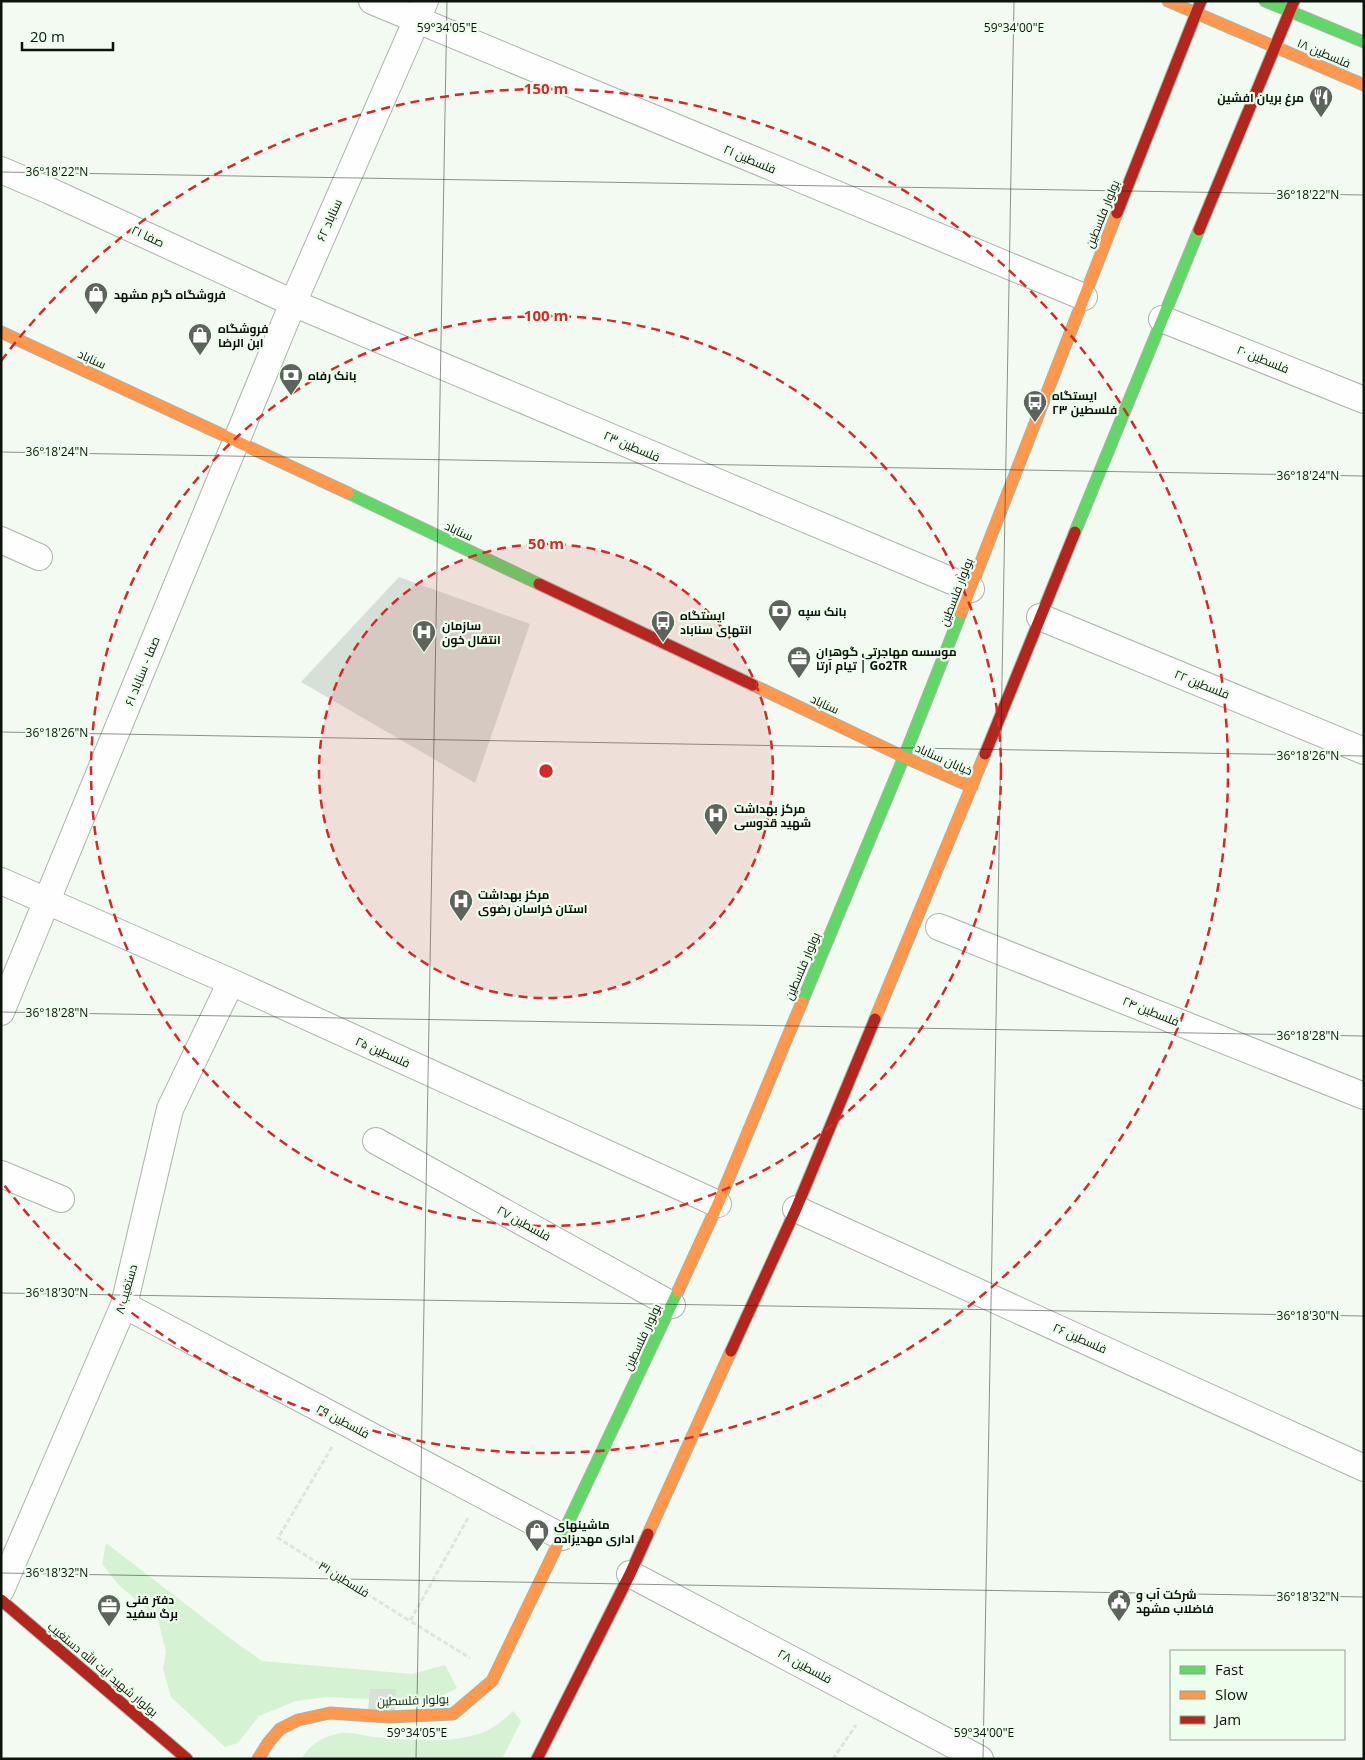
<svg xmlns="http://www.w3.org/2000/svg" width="1365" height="1760" font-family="'Open Sans',Cairo,sans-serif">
	<rect width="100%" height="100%" fill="#f2faf1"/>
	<path fill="#d5f3d3" d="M106 1543 231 1639 262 1661 412 1674 445 1665 457 1688 436 1699 399 1701 328 1697 296 1701 259 1716 238 1743 225 1747 171 1697 163 1669 166 1652 158 1619 119 1585 102 1564Z
		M513 1711 521 1721 502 1759H301C310 1744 324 1736 341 1733 352 1732 364 1736 375 1737 408 1740 445 1744 478 1734 491 1731 503 1720 513 1711Z"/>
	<path fill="#d7e0d6" d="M399 577 530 624 475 783 301 682Z
		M370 1689H396L395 1711H368Z"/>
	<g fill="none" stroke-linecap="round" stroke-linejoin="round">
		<g stroke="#abb3aa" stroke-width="28">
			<path id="street" d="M372 1 1084 297
				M1 170 50 191 293 303 971 589
				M1162 319 1364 400
				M1 540 39 557
				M1040 617 1364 751
				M1 881 231 982 718 1204
				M939 927 1364 1096
				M1 1012 293 303 425 1
				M376 1141 672 1305
				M1 1174 61 1199
				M796 1209 1364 1468
				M124 1305 562 1537
				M630 1574 980 1759
				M1 1590 124 1305 170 1109 231 982"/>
		</g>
		<g stroke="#abb3aa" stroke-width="13">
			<path id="fast" d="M1265 1 1364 42
				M348 493 539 584
				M1075 532 1199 230
				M802 1002 904 757 961 613
				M557 1546 678 1291"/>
		</g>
		<g stroke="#abb3aa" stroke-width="13">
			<path id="slow" d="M1168 1 1364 85
				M1 332 348 493
				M961 613 1117 213
				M753 685 904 757 972 787
				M875 1019 985 754
				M678 1291 718 1204 802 1002
				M648 1534 731 1351
				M258 1759 268 1743 280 1729 298 1720 330 1713 389 1717 453 1714 492 1681 557 1546"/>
		</g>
		<g stroke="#abb3aa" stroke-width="13">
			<path id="jam" d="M1117 213 1201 1
				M1199 230 1294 1
				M539 584 753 685
				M985 754 1075 532
				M731 1351 796 1209 875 1019
				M1 1600 187 1759
				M537 1759 630 1574 648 1534"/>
		</g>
		<path stroke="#e0e3e0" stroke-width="3" stroke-dasharray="5 2.5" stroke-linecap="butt" d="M332 1447 278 1538 410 1621
			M468 1518 410 1621 470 1658
			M833 1759 856 1725"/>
		<use href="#street" stroke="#fdfefd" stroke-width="26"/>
		<use href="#fast" stroke="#63d668" stroke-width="11"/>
		<use href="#slow" stroke="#ff974d" stroke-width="11"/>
		<use href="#jam" stroke="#b3261e" stroke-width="11"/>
	</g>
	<path fill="none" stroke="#0b130a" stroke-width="1" stroke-opacity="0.45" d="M1 172 1364 195M1 452 1364 476M1 732 1364 756M1 1012 1364 1036M1 1293 1364 1316M1 1573 1364 1597M416 1759 447 1M983 1759 1014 1"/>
	<circle cx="546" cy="771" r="227" fill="#d62828" fill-opacity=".12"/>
	<g fill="none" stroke="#d62828" stroke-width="2.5" stroke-dasharray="9 6">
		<circle cx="546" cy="771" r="227"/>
		<circle cx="546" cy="771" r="455"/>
		<path d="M1 361A682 682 0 1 1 1 1181"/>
	</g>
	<defs>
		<g id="restaurant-pin" transform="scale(1.25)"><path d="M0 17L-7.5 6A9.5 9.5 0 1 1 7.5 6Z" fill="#5c645b" stroke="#eefeed"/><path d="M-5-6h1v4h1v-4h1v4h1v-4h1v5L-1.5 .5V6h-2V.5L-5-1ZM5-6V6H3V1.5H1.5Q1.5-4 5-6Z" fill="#fff"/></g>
		<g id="shop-pin" transform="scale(1.25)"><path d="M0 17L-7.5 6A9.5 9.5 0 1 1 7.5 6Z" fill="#5c645b" stroke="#eefeed"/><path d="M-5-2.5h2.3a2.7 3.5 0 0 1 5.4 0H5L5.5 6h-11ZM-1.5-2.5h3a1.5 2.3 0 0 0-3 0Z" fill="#fff"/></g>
		<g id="bank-pin" transform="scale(1.25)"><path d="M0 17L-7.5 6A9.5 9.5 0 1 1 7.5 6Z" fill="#5c645b" stroke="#eefeed"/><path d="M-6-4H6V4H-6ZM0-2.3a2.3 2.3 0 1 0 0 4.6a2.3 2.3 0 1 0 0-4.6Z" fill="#fff"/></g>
		<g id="bus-pin" transform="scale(1.25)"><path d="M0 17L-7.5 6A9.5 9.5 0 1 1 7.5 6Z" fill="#5c645b" stroke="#eefeed"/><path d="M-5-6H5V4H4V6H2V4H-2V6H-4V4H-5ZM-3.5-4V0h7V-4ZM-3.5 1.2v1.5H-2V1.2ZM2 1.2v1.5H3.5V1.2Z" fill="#fff"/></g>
		<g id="hospital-pin" transform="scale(1.25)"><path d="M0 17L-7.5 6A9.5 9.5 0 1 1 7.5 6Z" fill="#5c645b" stroke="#eefeed"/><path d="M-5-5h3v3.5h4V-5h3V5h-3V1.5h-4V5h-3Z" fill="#fff"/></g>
		<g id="office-pin" transform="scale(1.25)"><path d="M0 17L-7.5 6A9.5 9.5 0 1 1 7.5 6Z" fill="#5c645b" stroke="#eefeed"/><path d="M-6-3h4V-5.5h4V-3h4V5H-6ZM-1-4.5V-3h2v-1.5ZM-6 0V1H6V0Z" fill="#fff"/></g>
		<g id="civic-pin" transform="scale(1.25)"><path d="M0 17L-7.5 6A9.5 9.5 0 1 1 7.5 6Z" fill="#5c645b" stroke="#eefeed"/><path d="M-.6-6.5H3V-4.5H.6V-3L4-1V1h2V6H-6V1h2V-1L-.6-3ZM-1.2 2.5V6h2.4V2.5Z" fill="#fff"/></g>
	</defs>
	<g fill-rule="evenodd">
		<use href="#restaurant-pin" x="1321" y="97"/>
		<use href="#shop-pin" x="96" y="294"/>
		<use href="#shop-pin" x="200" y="335"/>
		<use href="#bank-pin" x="291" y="375"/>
		<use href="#bus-pin" x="1035" y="402"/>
		<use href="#bank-pin" x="780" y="611"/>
		<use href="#bus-pin" x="663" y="622"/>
		<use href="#hospital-pin" x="424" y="632"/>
		<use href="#office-pin" x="799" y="658"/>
		<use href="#hospital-pin" x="716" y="815"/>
		<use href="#hospital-pin" x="461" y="901"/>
		<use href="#shop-pin" x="537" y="1531"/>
		<use href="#civic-pin" x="1119" y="1601"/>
		<use href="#office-pin" x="109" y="1606"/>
	</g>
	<g text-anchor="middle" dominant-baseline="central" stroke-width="4.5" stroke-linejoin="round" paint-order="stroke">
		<g font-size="12" fill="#0b130a" stroke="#eefeed">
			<text transform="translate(1324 53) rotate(23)">فلسطین ۱۸</text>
			<text transform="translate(750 159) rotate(23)">فلسطین ۲۱</text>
			<text transform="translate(1102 214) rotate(-68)">بولوار فلسطین</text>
			<text transform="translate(329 220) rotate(-66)">سناباد ۶۲</text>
			<text transform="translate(148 236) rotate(25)">صفا ۲۱</text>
			<text transform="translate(92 359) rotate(25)">سناباد</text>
			<text transform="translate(1263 359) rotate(22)">فلسطین ۲۰</text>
			<text transform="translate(632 446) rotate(23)">فلسطین ۲۳</text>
			<text transform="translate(459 531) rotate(25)">سناباد</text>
			<text transform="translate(956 592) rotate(-69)">بولوار فلسطین</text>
			<text transform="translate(142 671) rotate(-68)">صفا - سناباد ۶۱</text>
			<text transform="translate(1202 684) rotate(22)">فلسطین ۲۲</text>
			<text transform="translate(825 704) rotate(25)">سناباد</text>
			<text transform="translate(944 759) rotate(24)">خیابان سناباد</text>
			<text transform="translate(802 966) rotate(-67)">بولوار فلسطین</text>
			<text transform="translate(1151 1011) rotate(22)">فلسطین ۲۴</text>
			<text transform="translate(383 1052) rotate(24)">فلسطین ۲۵</text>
			<text transform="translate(524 1223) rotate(29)">فلسطین ۲۷</text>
			<text transform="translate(126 1289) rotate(-74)">دستغیب ۸</text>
			<text transform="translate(642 1337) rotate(-65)">بولوار فلسطین</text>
			<text transform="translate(1080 1338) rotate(24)">فلسطین ۲۶</text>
			<text transform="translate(343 1421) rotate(28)">فلسطین ۲۹</text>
			<text transform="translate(344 1579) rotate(32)">فلسطین ۳۱</text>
			<text transform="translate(805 1666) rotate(28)">فلسطین ۲۸</text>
			<text transform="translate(103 1669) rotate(40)">بولوار شهید آیت الله دستغیب</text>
			<text transform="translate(413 1700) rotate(-2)">بولوار فلسطین</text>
		</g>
		<g font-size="12" font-weight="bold" fill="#0b130a" stroke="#eefeed" text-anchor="start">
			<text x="1304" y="97" text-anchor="end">مرغ بریان افشین</text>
			<text x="114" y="294">فروشگاه گرم مشهد</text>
			<text x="218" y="328">فروشگاه<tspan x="218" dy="14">ابن الرضا</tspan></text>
			<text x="308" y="375">بانک رفاه</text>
			<text x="1052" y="395">ایستگاه<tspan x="1052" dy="14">فلسطین ۲۳</tspan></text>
			<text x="798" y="611">بانک سپه</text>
			<text x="680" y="615">ايستگاه<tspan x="680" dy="14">انتهای سناباد</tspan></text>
			<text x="442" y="625">سازمان<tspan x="442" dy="14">انتقال خون</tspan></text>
			<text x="816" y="651">موسسه مهاجرتی گوهران<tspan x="816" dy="14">تیام آرتا | Go2TR</tspan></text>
			<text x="734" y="808">مرکز بهداشت<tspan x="734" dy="14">شهید قدوسی</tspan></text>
			<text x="478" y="894">مرکز بهداشت<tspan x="478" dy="14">استان خراسان رضوی</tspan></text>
			<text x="554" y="1524">ماشینهای<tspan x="554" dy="14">اداری مهدیزاده</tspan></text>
			<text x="1136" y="1594">شرکت آب و<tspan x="1136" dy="14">فاضلاب مشهد</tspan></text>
			<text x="126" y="1599">دفتر فنی<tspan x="126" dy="14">برگ سفید</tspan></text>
		</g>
	</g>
	<g font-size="12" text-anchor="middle" fill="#0b130a" stroke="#eefeed" stroke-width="4.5" stroke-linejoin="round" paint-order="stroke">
		<text x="447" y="32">59°34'05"E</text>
		<text x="1014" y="32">59°34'00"E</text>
		<text x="57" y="176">36°18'22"N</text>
		<text x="1308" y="199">36°18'22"N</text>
		<text x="57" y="456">36°18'24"N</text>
		<text x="1308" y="480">36°18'24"N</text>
		<text x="57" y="737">36°18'26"N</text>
		<text x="1308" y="760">36°18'26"N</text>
		<text x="57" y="1017">36°18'28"N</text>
		<text x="1308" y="1040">36°18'28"N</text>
		<text x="57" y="1297">36°18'30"N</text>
		<text x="1308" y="1320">36°18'30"N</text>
		<text x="57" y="1577">36°18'32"N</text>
		<text x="1308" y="1601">36°18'32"N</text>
		<text x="417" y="1737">59°34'05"E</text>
		<text x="984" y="1737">59°34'00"E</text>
	</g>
	<circle cx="546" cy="771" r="8" fill="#d62828" stroke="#eefeed" stroke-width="2.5"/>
	<g font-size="15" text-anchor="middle" font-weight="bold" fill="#d62828" stroke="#eefeed" stroke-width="4.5" stroke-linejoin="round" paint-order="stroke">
		<text x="546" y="94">150 m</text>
		<text x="546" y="321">100 m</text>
		<text x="546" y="549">50 m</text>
	</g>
	<rect width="1365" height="1760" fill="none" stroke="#0b130a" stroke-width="5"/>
	<rect x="1170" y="1650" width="175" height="90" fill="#eefeed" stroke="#93a092"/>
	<rect x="1180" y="1666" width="25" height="8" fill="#63d668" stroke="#93a092"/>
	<text x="1215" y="1675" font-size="15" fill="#0b130a">Fast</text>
	<rect x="1180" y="1691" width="25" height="8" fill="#ff974d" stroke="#93a092"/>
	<text x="1215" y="1700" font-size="15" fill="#0b130a">Slow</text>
	<rect x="1180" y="1716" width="25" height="8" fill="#b3261e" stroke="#93a092"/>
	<text x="1215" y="1725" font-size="15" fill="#0b130a">Jam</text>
	<path d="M22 42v8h91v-8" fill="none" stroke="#0b130a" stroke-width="2.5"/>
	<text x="30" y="42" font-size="15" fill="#0b130a" stroke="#eefeed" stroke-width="4" paint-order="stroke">20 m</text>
</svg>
